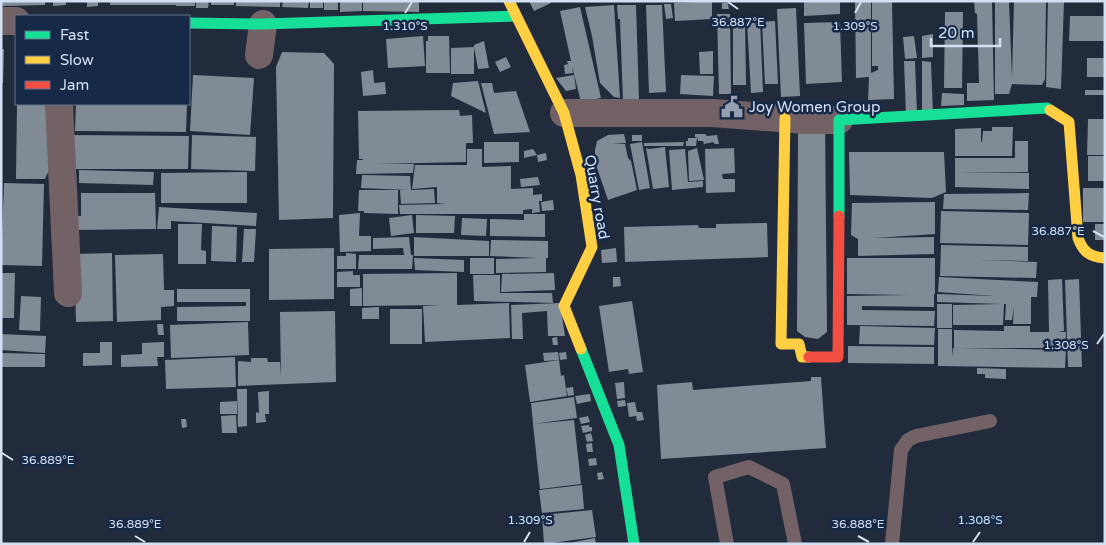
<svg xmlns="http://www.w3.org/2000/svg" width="1106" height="545" font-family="'Varela Round',sans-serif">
	<rect width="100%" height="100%" fill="#212b3b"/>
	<path fill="#808b96" d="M2 1H45V5L2 6Z
		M53 1H66V5L53 6Z
		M87 1H98V6L87 7Z
		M110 1H176V5H110Z
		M176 1H195V6H176Z
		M196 1H209L208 8H196Z
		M211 1H234V5H211Z
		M236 1H280V7L236 6Z
		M283 1H309L308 8 282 7Z
		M310 1H323V8H310Z
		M324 1H338V10H324Z
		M340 1H362V11L340 12Z
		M363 1H419V12L363 11Z
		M529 1H550L551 3 534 11Z
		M712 1V19L675 21 674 3Z
		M804 1H840V14L804 16Z
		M855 1H871V73L878 70V66H872V1H892L894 99 868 100 869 77 856 78Z
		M974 1H992L994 100 967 101V83H979L977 14 975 13Z
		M995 1H1009L1012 78 1014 1H1046L1045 79 1042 85 1012 84 1009 94H995Z
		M1048 1H1064L1061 89 1046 87Z
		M722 3H728L729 9H722Z
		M664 4H671L673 18 666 19Z
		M614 5 620 98 614 97 600 83 592 36 585 7Z
		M617 5H636L639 100 623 101 620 19H618Z
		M646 5H662L666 92 649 93Z
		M580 7 601 98 581 102 572 66 573 73 565 74 564 65 568 64 567 61H571L560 11Z
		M796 8 800 96 781 97 777 9Z
		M945 12H963L962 88H944Z
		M717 14H730L731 94H719Z
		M1070 16H1105V41H1069Z
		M733 20H745L746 85H733Z
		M760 20 763 92 751 93 747 21Z
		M775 21 778 84H765L762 22Z
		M840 22 842 82 806 84 804 23Z
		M933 34V57L922 58V36Z
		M423 36 425 66 388 68 386 39Z
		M428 36H449L450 73H426V41H428Z
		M914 36 917 58 905 59 903 37Z
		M484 41 489 68 478 69 474 47V45Z
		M474 47V74H451V48Z
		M1 49H4L3 83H1Z
		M713 51V74H700L699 52Z
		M282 52 324 53 334 64 333 218 279 220 276 67Z
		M506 57 511 67 500 72 495 62Z
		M1087 58H1105V77H1087Z
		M904 61H915L917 115H906Z
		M922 61 931 62 933 115H922Z
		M373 70 374 83 385 82 386 94 363 96 361 72Z
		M193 75 254 78 250 135 190 131Z
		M574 75 576 89 566 91 556 78Z
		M681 75 714 76 713 96 680 94Z
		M478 81 486 113 451 96 453 83Z
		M481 83H492L494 93 516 91 530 132 494 134Z
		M1085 90H1105V95H1085Z
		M942 93 964 94V105L941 106Z
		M17 104H51L50 168 45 179H16Z
		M76 104H187L186 132 75 131Z
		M459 110 460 116 472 115 473 143H466V162L378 164H414L413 173 356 174 357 160H363V159H359L358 111Z
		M803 119 825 120 827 332 818 339 805 337 797 331 798 134Z
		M1088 119H1105V155H1087Z
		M992 127H1013L1012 156H955V129L981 128V142H982L983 131H992Z
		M624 134 626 143 612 144H625L628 158 631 161 637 190 608 200 595 162V150L597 141 608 135Z
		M695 134H705L707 136 717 135 719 144H715L713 142 704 144 703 141H698L697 136V138L695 137Z
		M72 135 189 136 188 169H71Z
		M192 135 256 137 255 171 191 169Z
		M632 135H642V141H632Z
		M688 138H697L696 146H686V141H688Z
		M1015 141H1028V172L958 173H1029V189L955 187V158H1015Z
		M484 142H519V162L484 163Z
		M642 142 650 188 639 190 630 144Z
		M684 142 683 146H644V143Z
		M665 147 669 187 653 189 646 148 649 149Z
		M697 148 704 180 689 181 688 151Z
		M734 148 735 173 722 174 723 179H735V192L706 193 705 149Z
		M467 149H482V167L511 166V189L533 188V195L542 194V201H539L540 212 532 213V209L523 210V214H400L399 205 445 204 437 203V187L412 189 415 165H467Z
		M533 149 537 155 546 153 547 160 538 162 537 155 524 158V151Z
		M685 149 688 182 703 181V187L672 190 669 150Z
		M849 152H944L946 192 932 198 850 195Z
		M1088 156H1105V181H1088Z
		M79 170 154 172 153 185 79 183Z
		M247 172V203H161V173Z
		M362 175 410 176 411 190 434 189 435 203 401 204 400 190H407L361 188Z
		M538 177 540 185 521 187 520 179Z
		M4 183 44 184 42 266 1 265Z
		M1083 188H1105V222H1083Z
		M359 190H398V214L364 213V211H358Z
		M81 193H155L156 229 71 230V216H81Z
		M1029 193 1028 210 943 209 944 194Z
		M553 200 554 210 542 211 541 202Z
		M935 202V234L874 238 934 237V254L858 256V239L851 235 852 203Z
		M159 207 257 213 256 226 171 221V229H157Z
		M941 211 1029 213 1028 245 940 243Z
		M360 213 359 236H371V251L340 252 339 215Z
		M524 214H545V237L490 236V219L524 220Z
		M412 215 414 233 391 236 389 218Z
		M416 215 455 216 454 233H416Z
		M462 218 487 219 486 236 461 235Z
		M767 223 768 257 625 262 624 227 698 225 699 228H716V224Z
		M178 224H202L201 250 206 251V264H178Z
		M1095 224H1105V240H1095Z
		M212 226 237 227 236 262 211 261Z
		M244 229H256L254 262H242Z
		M409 237 411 255H413L412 269H358L359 255H404L403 248 373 249V238Z
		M414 237 489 241V256H414Z
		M491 240 548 241V258H546V272L496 273V259L537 258 490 256Z
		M941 245 1028 247V261L977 260 1037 262 1036 278 940 276Z
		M334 248V299L269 300V249Z
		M616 248 617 262 602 263 601 250Z
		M112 253 113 321 76 322 74 254Z
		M346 253 356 254V269H337V256H346Z
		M163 254 164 290H174V306L161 307V320L117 322 115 255Z
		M414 258 464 260V272L415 270Z
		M470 258H494V274H470Z
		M847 258H935V294H934V307L862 306V310L935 311 934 326 847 325V296L907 295 847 294Z
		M353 271V275H360V287H337V272Z
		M1 273H15L14 318H1Z
		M457 273V305L509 303 510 338 425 342 423 306 438 305 363 306V274Z
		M554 273 555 290 501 292 502 274Z
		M473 275H500V293H552L553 303 474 301Z
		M613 277H620L621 286 613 287Z
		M939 277 1038 282 1037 297H1031V324H1013L1014 307 1012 320H1005L1006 304H1004L1003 325H953V305L1002 304 937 302V294L994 296 938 292Z
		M1062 279 1064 331 1059 332H1066V348H960L1066 350 1065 368 938 366V329H952V357L953 348H954V330L1004 331V326H1030V332H1049L1048 280Z
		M1079 279 1082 367H1068L1065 280Z
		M362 288V306H350V289Z
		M177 289H250V321H177V307L246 306V302H177Z
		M21 296 41 297 40 331 19 330Z
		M632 301 643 372 629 374 628 369 609 372 599 306Z
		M560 303 565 336H548L547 311 522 313 523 339H512L511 305Z
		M937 304H952V328H937Z
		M379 307V319H362V308Z
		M390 309H422V344H390Z
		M335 311 336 382 238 386V361L251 362V358H267L268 362H280L281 377 280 312Z
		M248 322 249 355 171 358 170 325Z
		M157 324H163L164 335H158Z
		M860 326 935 328 934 345 859 344Z
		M1 334 46 336 45 353 1 350Z
		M557 337 558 345H553L552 338Z
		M100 342H112V365L83 366V353H100Z
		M164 342V357H157L158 366 121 367V355L142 354V343Z
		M848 346 934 347V364L848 363Z
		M558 352 559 360 544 361 543 353Z
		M566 352 567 359 560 360 559 353Z
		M1 353 45 354V367H1Z
		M235 357 236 387 166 389 165 360Z
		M559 360 561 376 564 375 567 396 530 402 525 365Z
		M977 368 1006 369V379L985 378V374H977Z
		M811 377H821L826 448 661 459 657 385 692 382 693 390 811 381Z
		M624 382 625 398 617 399 615 383Z
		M573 387 574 395 568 396 566 388Z
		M237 389H247V426L238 427Z
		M269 391V414H265L266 422 256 423V412L259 413 258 392Z
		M590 394 591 401 577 404 575 396Z
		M574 397 577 418 533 424 531 403Z
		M625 400 626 406 618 407 617 401Z
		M237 401V414H220V402Z
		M635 402 637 412H642L644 420 637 421 636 416 629 417 627 403Z
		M236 415 237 433H222L221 416Z
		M588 416 590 422 581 424 579 418Z
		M181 419H186L187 427 182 428Z
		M574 420 581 484 540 489 533 424Z
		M589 425V427H592V431L583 433 581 426Z
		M591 433 593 441 587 442 585 435Z
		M592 443 593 452H587L586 444Z
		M596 458 597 465 589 466 588 459Z
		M602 472 604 479 598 480 597 473Z
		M582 485 584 509 542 513 539 490Z
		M592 510 596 537 544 544 542 515Z
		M595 538 596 544H569V543Z"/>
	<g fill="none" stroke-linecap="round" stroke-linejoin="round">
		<path stroke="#726265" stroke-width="14" d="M727 544 715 477 749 467 783 484 795 544
			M892 544 901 450 908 440 916 436 990 421"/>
		<path stroke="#726265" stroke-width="28" d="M1 21H16
			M259 55 263 24
			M59 104 68 293
			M564 113H712L805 120H839"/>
		<path stroke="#16e098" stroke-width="11" d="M189 23 263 24 515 16
			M839 216V120L1047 108 1050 110
			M581 349 619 445 634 544"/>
		<path stroke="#ffcf43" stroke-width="11" d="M509 1 564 113 581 175 592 247 564 306 581 349
			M1050 110 1069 122 1078 238C1083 252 1090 257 1105 258
			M785 118 781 344H799L802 357H809"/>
		<path stroke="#f24e42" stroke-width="11" d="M809 357H838L839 216"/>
	</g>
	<path fill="none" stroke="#d3e0f3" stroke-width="2" d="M728 2 738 9M405 13 412 2M855 13 861 2M1093 231 1104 237M1097 344 1104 334M2 453 13 460M135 536 145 542M858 536 869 542M524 542 530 532M973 542 980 532"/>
	<defs>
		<g id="civic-bare" transform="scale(1.725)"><path d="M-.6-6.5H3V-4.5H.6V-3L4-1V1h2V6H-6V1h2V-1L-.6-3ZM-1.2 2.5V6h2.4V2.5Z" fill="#95a1b3" stroke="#162946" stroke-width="2.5" paint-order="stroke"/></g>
	</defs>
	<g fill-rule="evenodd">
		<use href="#civic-bare" x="732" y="107"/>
	</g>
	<g text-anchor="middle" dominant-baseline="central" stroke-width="5" stroke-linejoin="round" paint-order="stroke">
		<g font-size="15" fill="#d3e0f3" stroke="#162946" text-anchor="start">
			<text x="749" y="107">Joy Women Group</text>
		</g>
		<g font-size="15" fill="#d3e0f3" stroke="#162946">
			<text transform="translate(597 197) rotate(80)">Quarry road</text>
		</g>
	</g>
	<g font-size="12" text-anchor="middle" fill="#d3e0f3" stroke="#162946" stroke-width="5" stroke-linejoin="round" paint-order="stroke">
		<text x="738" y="26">36.887°E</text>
		<text x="405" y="30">1.310°S</text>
		<text x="855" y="30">1.309°S</text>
		<text x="1058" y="235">36.887°E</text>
		<text x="1066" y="349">1.308°S</text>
		<text x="48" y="464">36.889°E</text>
		<text x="530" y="524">1.309°S</text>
		<text x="980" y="524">1.308°S</text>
		<text x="135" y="528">36.889°E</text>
		<text x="858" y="528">36.888°E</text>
	</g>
	<rect width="1106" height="545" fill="none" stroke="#d3e0f3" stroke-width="5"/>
	<rect x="15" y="15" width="175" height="90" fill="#162946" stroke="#62728b"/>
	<rect x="25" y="31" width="25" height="8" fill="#16e098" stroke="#62728b"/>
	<text x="60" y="40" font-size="15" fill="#d3e0f3">Fast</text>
	<rect x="25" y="56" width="25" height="8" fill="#ffcf43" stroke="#62728b"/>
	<text x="60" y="65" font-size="15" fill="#d3e0f3">Slow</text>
	<rect x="25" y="81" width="25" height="8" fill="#f24e42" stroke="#62728b"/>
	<text x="60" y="90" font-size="15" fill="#d3e0f3">Jam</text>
	<path d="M931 38v8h69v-8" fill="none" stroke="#d3e0f3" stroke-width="2.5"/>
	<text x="938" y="38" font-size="15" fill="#d3e0f3" stroke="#162946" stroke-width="4" paint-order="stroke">20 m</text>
</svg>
